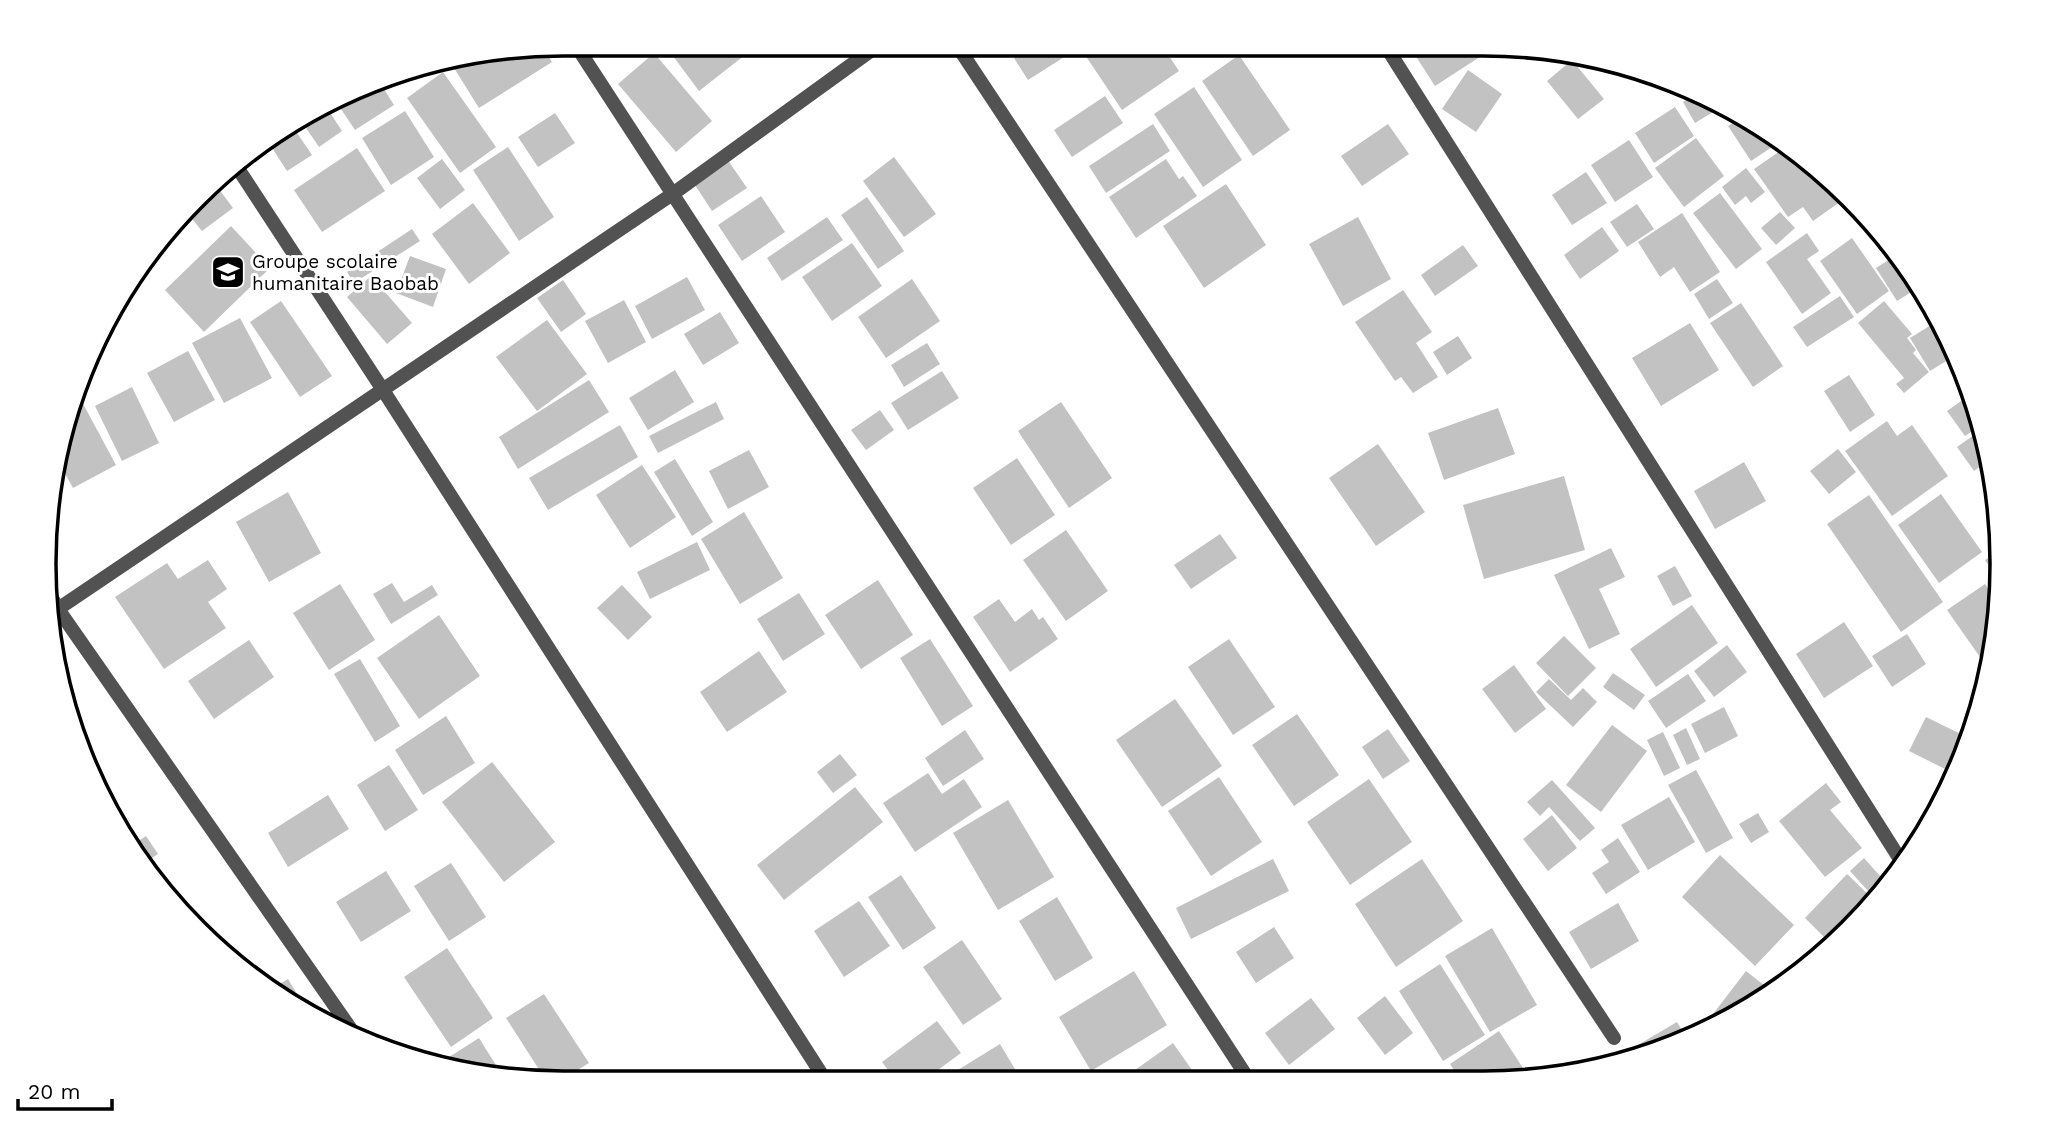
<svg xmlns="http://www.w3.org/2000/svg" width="2046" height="1127" font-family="'Work Sans',sans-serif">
	<rect width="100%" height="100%" fill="#fff"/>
	<path fill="#c2c2c2" d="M689 44H759L699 91 673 56Z
		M1035 44H1063L1069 54 1028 80 1014 58Z
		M1094 44H1161L1179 71 1122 110 1083 52Z
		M1431 45H1485L1489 51 1435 86 1415 55Z
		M543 47 552 62 479 108 454 68 467 60Z
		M654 53 712 121 676 152 618 84Z
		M1239 55 1290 130 1253 156 1202 81Z
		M1572 60 1604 99 1578 119 1547 81Z
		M432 66 411 81 403 70Z
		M1468 70 1502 94 1476 132 1442 109Z
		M443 72 496 147 460 173 407 98Z
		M379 81 394 105 355 130 337 103Z
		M1194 87 1242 160 1203 187 1154 114Z
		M1696 94 1723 106 1695 123 1683 102Z
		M1105 96 1123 123 1072 157 1054 130Z
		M1675 107 1694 136 1654 163 1635 133Z
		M327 108 342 131 319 147 302 122Z
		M405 111 434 157 391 185 362 138Z
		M555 113 575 143 538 167 518 137Z
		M1745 115 1781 141 1751 161 1728 126Z
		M1153 124 1170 151 1106 193 1089 166Z
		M1388 124 1409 154 1362 186 1341 156Z
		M293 127 312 155 287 171 267 140Z
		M1696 138 1724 176 1684 207 1655 168Z
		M1629 140 1653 177 1615 202 1591 165Z
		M1787 146 1825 172 1847 197 1813 221 1803 207 1788 217 1754 169Z
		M508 147 554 217 519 241 473 170Z
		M357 148 385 191 322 232 294 190Z
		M894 157 936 214 904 237 863 181Z
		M442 159 465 190 440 209 417 178Z
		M727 159 747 188 712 211 693 182Z
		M1166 159 1179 179 1183 176 1197 196 1136 238 1109 197Z
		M1746 168 1765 192 1751 203 1746 196 1735 205 1722 187Z
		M1586 172 1607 203 1572 225 1552 195Z
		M1226 184 1266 245 1204 288 1163 226Z
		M216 185 233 208 202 231 188 214Z
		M1720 193 1762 249 1736 269 1693 213Z
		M761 196 785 232 742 261 718 225Z
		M867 197 904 251 878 269 841 215Z
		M473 203 510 253 469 284 432 234Z
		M1637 204 1654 229 1627 247 1610 222Z
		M1780 212 1795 228 1776 245 1761 228Z
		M1682 213 1720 272 1690 292 1674 267 1660 277 1638 242Z
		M827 217 843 240 782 281 767 258Z
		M1358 217 1391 279 1343 306 1309 244Z
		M231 226 270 268 204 332 165 290Z
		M1602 227 1619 251 1580 279 1564 255Z
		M412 229 420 241 354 283 347 272Z
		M1807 233 1819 251 1807 259 1831 293 1802 314 1766 262Z
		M1852 238 1889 291 1857 314 1820 261Z
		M852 243 882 286 832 321 802 277Z
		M1463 245 1478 266 1435 296 1421 275Z
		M410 256 446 269 433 307 396 293Z
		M1893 257 1913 291 1897 301 1876 268Z
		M371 276 412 323 387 344 347 297Z
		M687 277 705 310 652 339 635 306Z
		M912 279 940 321 886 358 858 317Z
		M1717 279 1733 303 1709 319 1694 294Z
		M563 280 586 314 561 332 537 298Z
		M1403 290 1432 332 1416 343 1438 377 1413 393 1401 377 1395 381 1355 322Z
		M1840 296 1854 317 1807 347 1793 327Z
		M624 300 646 342 608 363 585 321Z
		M281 301 332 376 300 397 250 322Z
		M1884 301 1912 334 1907 338 1916 350 1913 353 1929 372 1904 393 1896 384 1904 378 1858 323Z
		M1741 303 1783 366 1753 387 1710 323Z
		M720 312 739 343 703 365 684 334Z
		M240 318 272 378 224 403 192 343Z
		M547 320 587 374 537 411 496 357Z
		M1936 322 1956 355 1930 371 1910 338Z
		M1690 323 1719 370 1661 406 1632 358Z
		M1458 336 1472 358 1447 375 1433 352Z
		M927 343 940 364 904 387 891 365Z
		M188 351 215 400 174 422 147 373Z
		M675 370 694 402 648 430 629 398Z
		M942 371 959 398 908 430 891 403Z
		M1849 375 1875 415 1850 432 1824 391Z
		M589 380 609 412 518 469 499 437Z
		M132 387 159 443 122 461 95 406Z
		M1971 394 1983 424 1965 436 1947 411Z
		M81 400 116 465 73 488 58 461 61 429 73 404Z
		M716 402 724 419 658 453 649 436Z
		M1061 402 1112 478 1069 508 1018 431Z
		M1498 408 1515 454 1444 480 1428 433Z
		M880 410 894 430 866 450 851 430Z
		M1887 421 1897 436 1912 425 1948 476 1892 516 1845 451Z
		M620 425 638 457 548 510 529 478Z
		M1984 428 1990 459 1974 471 1957 447Z
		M1378 444 1425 512 1376 546 1329 478Z
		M1838 449 1856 472 1829 494 1810 471Z
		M749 450 769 487 728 509 709 471Z
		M1017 458 1055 515 1011 545 973 488Z
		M675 459 713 522 692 536 654 472Z
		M1744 462 1766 501 1715 529 1694 491Z
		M642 465 676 517 630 548 596 495Z
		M1564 476 1585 550 1484 579 1463 505Z
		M288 492 321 553 269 582 236 522Z
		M1941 494 1982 552 1939 583 1898 525Z
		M1869 495 1943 602 1901 632 1827 524Z
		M744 512 783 578 740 604 701 539Z
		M1066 530 1108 591 1066 621 1023 560Z
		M1220 534 1237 558 1191 589 1174 565Z
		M697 542 710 570 650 599 637 572Z
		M1611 548 1625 577 1599 589 1620 634 1589 649 1554 575Z
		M2000 550V568L1993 572 1985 560Z
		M208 560 227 589 208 602 226 628 164 669 115 597 167 563 178 579Z
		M1675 566 1692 596 1673 606 1657 576Z
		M878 580 913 635 861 669 825 615Z
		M392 583 404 602 432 585 438 595 391 624 373 594Z
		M340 584 375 640 329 670 293 613Z
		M1985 584 1999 604 1998 631 1989 670 1947 610Z
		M622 585 652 617 628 640 597 608Z
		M799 593 825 634 783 661 757 619Z
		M999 599 1015 622 1032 609 1039 620 1043 617 1058 639 1010 672 973 617Z
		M1692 605 1718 643 1656 687 1630 649Z
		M439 615 480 676 419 719 377 658Z
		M1844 622 1873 666 1824 698 1796 654Z
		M1907 634 1926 664 1892 687 1872 656Z
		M1564 636 1596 668 1568 696 1536 663Z
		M930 639 973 706 942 726 900 658Z
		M1229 639 1275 707 1233 735 1188 667Z
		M249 640 274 677 214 719 188 681Z
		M1727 645 1747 672 1714 697 1694 671Z
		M759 651 787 692 727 732 700 692Z
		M360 659 400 726 375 742 334 674Z
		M1514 665 1546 709 1515 733 1482 689Z
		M1613 673 1645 695 1634 710 1603 687Z
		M1688 674 1706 701 1666 728 1648 701Z
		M1549 679 1571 700 1583 688 1597 702 1573 727 1536 692Z
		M1175 699 1222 766 1162 807 1116 740Z
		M1724 707 1738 736 1705 753 1691 724Z
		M1297 714 1339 775 1294 806 1252 745Z
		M446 716 475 763 423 795 395 750Z
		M1926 717 1971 739 1955 774 1909 751Z
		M1612 725 1647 751 1601 812 1566 785Z
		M1686 728 1700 759 1687 765 1673 735Z
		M1388 729 1410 761 1383 779 1362 747Z
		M965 730 984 759 943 786 925 758Z
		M1663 732 1680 768 1664 776 1647 740Z
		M840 754 857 775 833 793 817 772Z
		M492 762 555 842 504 882 442 802Z
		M389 765 418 810 385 831 357 785Z
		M1696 770 1733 838 1706 853 1668 785Z
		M928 773 942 794 964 779 982 807 915 852 883 803Z
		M1219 777 1262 842 1211 876 1168 811Z
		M1369 779 1412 842 1350 885 1307 822Z
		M1552 780 1595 828 1580 841 1549 807 1540 816 1527 802Z
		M1826 783 1841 802 1830 810 1862 848 1825 877 1779 821Z
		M855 787 883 822 784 900 757 865Z
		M328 795 349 829 288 867 268 833Z
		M1669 797 1695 842 1648 870 1621 825Z
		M1008 800 1054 877 998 910 953 833Z
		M1758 813 1769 832 1751 843 1739 824Z
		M1552 815 1577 848 1548 871 1523 839Z
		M146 836 158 854 146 862 134 844Z
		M1618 838 1640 872 1606 894 1592 873 1609 862 1601 850Z
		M1720 855 1794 925 1755 966 1682 897Z
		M1864 858 1888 885 1877 901 1850 871Z
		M1273 859 1289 891 1191 939 1176 908Z
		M1422 859 1463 921 1396 967 1355 904Z
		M451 863 486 917 449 941 414 886Z
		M386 871 411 911 361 942 336 902Z
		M1847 874 1873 899 1830 943 1805 918Z
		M901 875 936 928 903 950 868 897Z
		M1057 897 1093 958 1055 981 1019 921Z
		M859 901 890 946 844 977 814 931Z
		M1618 903 1639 941 1591 969 1569 932Z
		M1274 927 1294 958 1256 983 1236 952Z
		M1492 928 1537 1005 1490 1032 1445 956Z
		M962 940 1002 999 963 1025 923 967Z
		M447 948 493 1018 451 1047 404 977Z
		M1810 950 1817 956 1783 985 1781 983Z
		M1440 964 1485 1035 1443 1061 1399 991Z
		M1134 971 1167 1025 1091 1071 1059 1017Z
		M1746 971 1774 993 1723 1021 1713 1014Z
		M288 979 311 1017 304 1014 273 988Z
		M544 994 589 1063 558 1082H547L506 1018Z
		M1385 996 1413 1033 1385 1055 1357 1018Z
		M1311 998 1335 1029 1289 1065 1265 1033Z
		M937 1021 961 1053 923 1081H896L882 1062Z
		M1677 1022 1688 1040 1609 1063V1062Z
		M1499 1031 1530 1079H1460L1450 1064Z
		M479 1038 504 1078 435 1066Z
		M1173 1043 1199 1080H1121Z
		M1000 1044 1022 1081H940Z"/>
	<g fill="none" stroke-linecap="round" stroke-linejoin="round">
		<path stroke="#525252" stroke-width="14" d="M575 44 1249 1080
			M956 44 1614 1038
			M1385 45 1903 864
			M235 164 383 390 826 1081
			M46 587 58 609 355 1035
			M49 615 674 193 880 44"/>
	</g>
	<defs>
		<g id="school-square" transform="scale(1.75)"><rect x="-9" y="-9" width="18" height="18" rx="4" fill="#000" stroke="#fff"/><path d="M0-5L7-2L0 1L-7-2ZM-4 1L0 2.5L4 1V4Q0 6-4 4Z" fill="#fff"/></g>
	</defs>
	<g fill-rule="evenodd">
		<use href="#school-square" x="228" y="272"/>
	</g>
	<g text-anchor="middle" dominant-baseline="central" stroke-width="6" stroke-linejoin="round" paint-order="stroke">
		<g font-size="19" fill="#000" stroke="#fff" text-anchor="start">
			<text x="252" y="261">Groupe scolaire<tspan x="252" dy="22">humanitaire Baobab</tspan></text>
		</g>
	</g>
	<path d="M0 0H2046V1127H0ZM563 56H1483A507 507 0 0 1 1990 563V564A507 507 0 0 1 1483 1071H563A507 507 0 0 1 56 564V563A507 507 0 0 1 563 56Z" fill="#fff" fill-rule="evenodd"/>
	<path fill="none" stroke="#000" stroke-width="3.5" d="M563 56H1483A507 507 0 0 1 1990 563V564A507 507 0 0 1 1483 1071H563A507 507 0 0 1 56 564V563A507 507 0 0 1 563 56Z"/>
	<path d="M18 1099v10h94v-10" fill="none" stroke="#000000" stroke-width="3.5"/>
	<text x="28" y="1099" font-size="21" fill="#000000" stroke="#ffffff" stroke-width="5" paint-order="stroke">20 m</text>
</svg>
